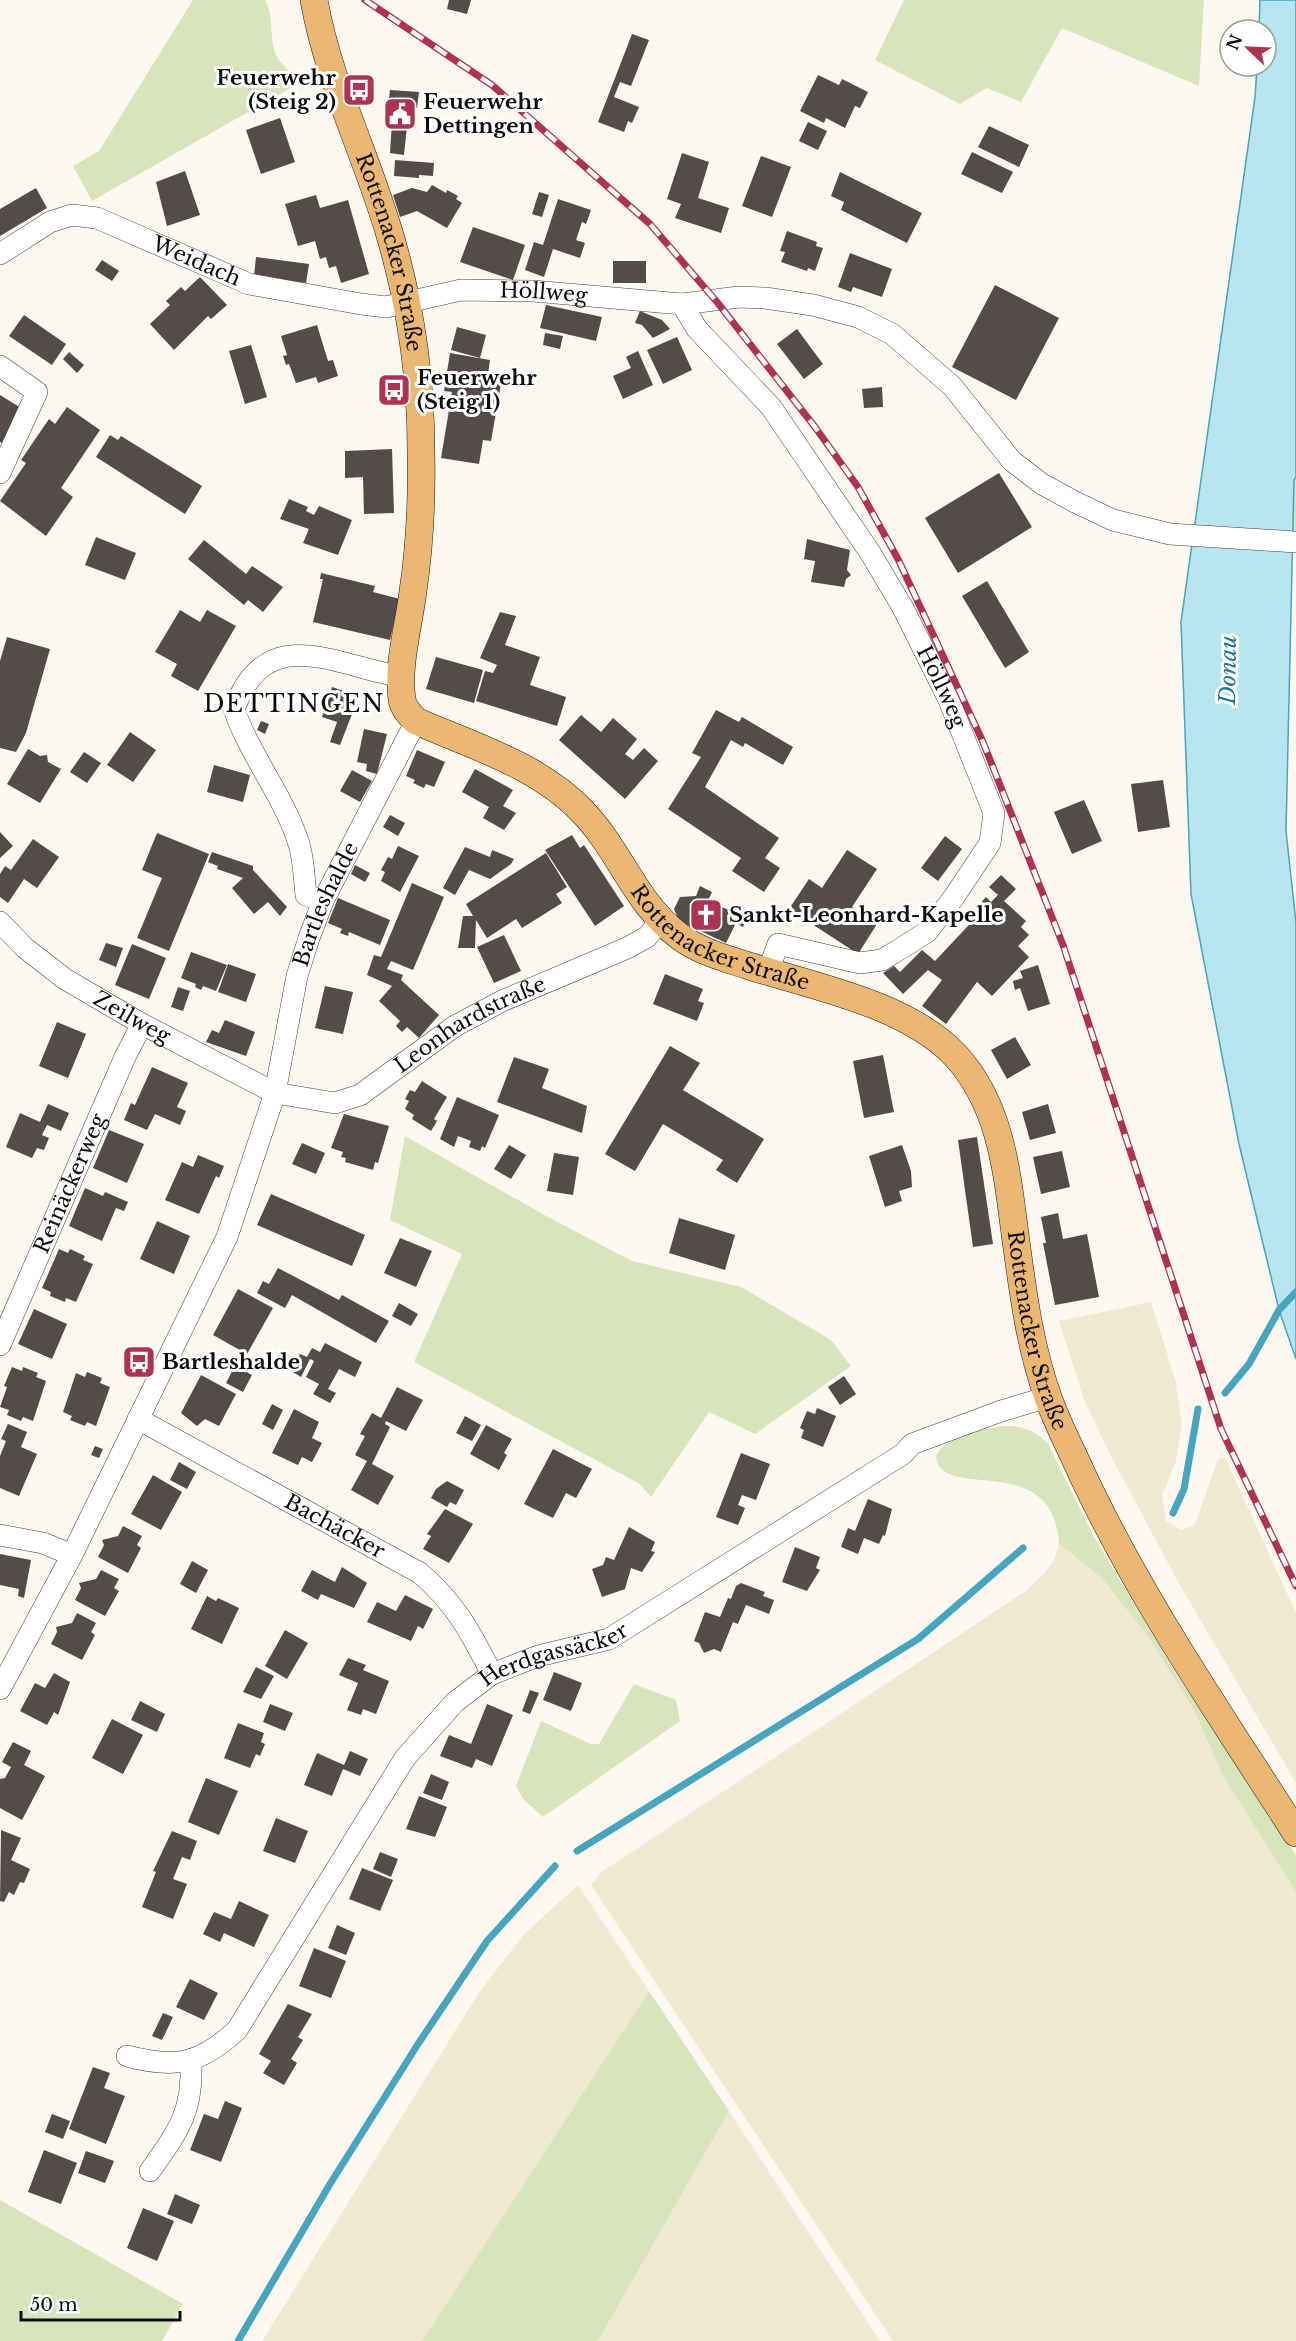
<svg xmlns="http://www.w3.org/2000/svg" width="1296" height="2341" font-family="'Libre Baskerville',serif">
	<rect width="100%" height="100%" fill="#fdf8ef"/>
	<path fill="#f1e8d1" d="M1151 1302 1176 1382 1182 1424 1176 1461 1162 1496 1166 1521 1181 1530 1195 1524 1218 1459 1225 1457 1296 1613V1783L1178 1582 1113 1460 1084 1400 1059 1321Z
		M1059 1544 1102 1578 1149 1638 1193 1708 1223 1776 1296 1892V2341H893L591 1885 600 1873 1026 1591 1044 1574 1054 1560Z
		M578 1885 649 1991 422 2341H262L478 1994 523 1935Z
		M729 2111 880 2341H598Z"/>
	<path fill="#d8e4bc" d="M193 0H265C275 16 268 39 277 57 282 66 294 74 301 82L92 201 73 166 99 151Z
		M904 0H1204L1199 86 1062 28 1021 102 987 88 960 104 875 60Z
		M1296 477V539H1292L1294 480Z
		M405 1136 548 1217 632 1261 741 1287 831 1340 851 1366 755 1434 709 1412 651 1497 640 1484 414 1362 462 1254 390 1220Z
		M1004 1426C1023 1426 1035 1430 1048 1444L1093 1535 1124 1587 1175 1672 1296 1855V1892L1223 1776 1193 1708 1149 1638 1102 1578 1059 1544C1053 1447 940 1504 936 1456 947 1434 982 1429 1004 1426Z
		M634 1684 676 1700 680 1721 543 1817 524 1800 516 1786 541 1721 591 1744H599Z
		M649 1991 729 2111 598 2341H422Z
		M0 2200 183 2304 162 2341H0Z"/>
	<path fill="#b8e5f0" stroke="#47a5bf" stroke-width="1.5" d="M1260 0H1296V477L1294 480 1286 831 1296 923V1359L1279 1310 1239 1144 1191 894 1181 622 1255 97 1257 66H1266V30H1259Z"/>
	<g fill="none" stroke-linecap="round" stroke-linejoin="round">
		<path stroke="#47a5bf" stroke-width="7" d="M1225 1393 1249 1364 1279 1310 1296 1292
			M1173 1513 1184 1489 1198 1409
			M577 1851 918 1639 1023 1548
			M238 2341 330 2184 418 2044 487 1941 555 1866"/>
	</g>
	<path fill="#544c4a" d="M449 0H471L467 14 447 9Z
		M632 34 649 40 631 86 620 82 614 97 639 107 632 123 628 121 624 132 598 122Z
		M818 75 839 85 842 79 868 92 860 108 855 106 845 128 826 118 824 123 800 111Z
		M367 76 372 87 366 89 362 79Z
		M390 90 419 92 417 108 409 107 404 155 390 153 393 106H388Z
		M280 118 295 162 261 174 246 130Z
		M808 122 827 131 818 150 799 141Z
		M989 126 1029 145 1019 167 978 147Z
		M972 152 1013 172 1002 193 961 174Z
		M682 153 709 162 698 198 729 208 721 233 675 218 681 204 667 199Z
		M761 156 791 167 772 217 742 206Z
		M395 160 434 163 433 176 419 175V178L394 176Z
		M185 171 200 215 167 226 156 182Z
		M840 172 922 213 907 243 841 210 844 202 831 196Z
		M432 185 446 193 447 190 458 196 456 199 462 203 447 228 417 211 400 217 393 195 412 188 427 192Z
		M36 188 47 208 0 236V209Z
		M539 192 549 195 542 217 532 214Z
		M316 195 320 208 348 200 369 274 341 283 336 266 329 268 326 257 320 259 315 241 298 246 285 204Z
		M558 199 591 210 586 224 582 222 576 240 585 243 580 258 553 249 544 277 525 270 534 242 543 245Z
		M473 227 525 245 513 280 460 262Z
		M787 231 817 242 816 246 823 248 815 271 808 268 807 271 781 262 785 252 780 251Z
		M850 253 892 269 882 297 853 287 851 292 838 287Z
		M256 257 309 264 306 283 254 276Z
		M102 260 119 271 112 281 95 270Z
		M613 261H646V283H613Z
		M200 277 227 305 211 319 208 316 174 350 150 324 170 305 166 301 181 287 185 291Z
		M995 285 1059 318 1016 400 952 367Z
		M546 305 602 317 596 341 540 328Z
		M640 311 662 320 670 329 653 338 642 325 635 323Z
		M24 315 66 344 52 365 9 336Z
		M317 325 328 361 333 360 338 376 318 383 316 377 296 383 289 364 286 365 283 356 287 355 281 336Z
		M457 327 486 335 480 358 451 350Z
		M797 329 823 364 804 379 777 344Z
		M545 333 563 336 560 349 543 345Z
		M677 337 692 370 663 384 647 350Z
		M251 345 267 397 245 404 229 351Z
		M638 351 653 385 623 399 613 376 631 368 626 357Z
		M69 352 84 365 77 373 63 359Z
		M450 353 490 360 487 381 501 384 491 441 483 440 479 464 441 458 452 392 444 391Z
		M882 387 883 407 864 408 862 389Z
		M0 395 21 408 2 443 0 442Z
		M67 407 100 430 61 488 73 497 46 536 0 501 26 463 21 460 49 419 55 424Z
		M110 435 118 440 121 436 202 486 185 514 96 457Z
		M392 449 394 513 364 514 363 477 345 478V451Z
		M999 473 1032 527 958 573 925 518Z
		M289 499 308 507 306 511 314 515 319 506 352 520 338 555 303 543 309 529 280 519Z
		M96 537 136 553 125 580 85 565Z
		M807 539 850 550 847 570 851 575 846 579 844 587 811 582 815 561 804 559Z
		M204 540 246 574 252 566 283 587 263 612 248 600 244 605 188 559Z
		M321 573 375 586 373 592 400 599 390 640 313 622 323 579H320Z
		M987 581 1029 652 1005 668 962 596Z
		M180 610 200 622 207 610 236 626 198 691 171 676 177 664 155 652Z
		M500 612 516 616 505 645 540 657 530 685 566 697 557 726 476 701 485 671 493 673 497 665 480 658Z
		M7 637 50 649 26 733 16 752 0 748V661Z
		M436 657 483 670 474 703 426 689Z
		M332 687 359 696 340 745 330 742 337 722 322 717Z
		M716 710 739 722 742 717 793 747 783 765 745 743 743 747 731 740 705 787 779 838 765 858 780 868 764 892 732 871 741 858 668 809 701 757 692 753Z
		M581 715 601 732 613 718 637 739 625 754 633 760 644 748 658 761 625 799 559 740Z
		M261 721 269 724 265 734 257 730Z
		M364 729 387 734 377 774 366 771 367 764 357 762Z
		M130 732 156 750 133 782 107 765Z
		M28 749 40 756 47 755 48 762 61 769 40 803 7 784Z
		M417 750 445 762 434 787 426 784 424 788 413 783 415 780 406 776Z
		M84 752 101 763 87 783 70 772Z
		M214 765 250 775 243 802 207 792Z
		M475 769 513 790 503 806 516 813 504 830 483 818 489 807 462 792Z
		M352 770 372 781 360 802 340 791Z
		M1163 780 1170 827 1138 832 1131 784Z
		M1084 800 1102 841 1072 854 1054 812Z
		M390 815 405 823 398 836 383 827Z
		M0 832 13 846 0 858Z
		M157 833 209 854 169 951 137 938 162 878 142 870Z
		M572 835 580 848 584 845 624 906 595 926 545 850Z
		M945 836 962 849 938 881 921 868Z
		M33 839 59 857 37 888 24 879 8 903 0 897V874L5 866 11 870Z
		M398 846 419 856 400 892 381 881 385 872 381 870 388 857 392 859Z
		M465 847 490 857 492 850 514 859 511 864 490 879 469 870 455 895 443 888Z
		M847 850 877 869 852 907 877 924 858 954 789 909 809 879 822 888Z
		M212 852 253 866V870L287 907 280 916 268 902 254 914 232 888 243 878 217 869 218 866 208 862Z
		M546 853 567 887 556 894 562 903 522 928 516 919 487 938 476 920 475 948H458L463 916H473L466 904Z
		M355 865 370 873 365 882 351 874Z
		M1001 875 1016 889 1004 901 1026 921 1021 927 1029 935 1018 946 1029 957 992 996 977 982 946 1024 922 1006 942 980 928 970 903 994 883 973 894 966 900 972 922 950 935 961 981 912 977 907 986 897 991 902 998 895 989 887Z
		M412 883 444 897 413 970 391 961 387 969 403 975 401 980 439 1015 419 1038 407 1027 402 1032 396 1026 400 1021 379 1001 392 986 367 975 374 955 381 957Z
		M700 886 712 892 708 901 747 918 743 927 736 923 726 943 679 921 674 909 680 897 696 896Z
		M338 898 390 920 380 945 349 932 348 936 340 933 342 929 328 923Z
		M504 935 521 971 494 983 477 947Z
		M106 943 123 948 116 967 99 960Z
		M132 944 166 958 149 999 115 985Z
		M191 952 227 965 216 991 203 986 201 990 195 987 196 984 181 978Z
		M228 964 256 974 246 1002 218 992Z
		M1038 965 1050 1004 1028 1011 1020 988 1015 990 1013 981 1023 978 1020 971Z
		M665 974 703 989 698 1001 704 1003 697 1021 653 1004Z
		M325 986 353 992 343 1034 315 1028Z
		M178 987 190 991 183 1011 171 1007Z
		M225 1020 255 1032 246 1056 206 1042 212 1030 219 1033Z
		M57 1022 86 1034 68 1078 39 1066Z
		M1015 1037 1031 1065 1007 1079 991 1050Z
		M670 1046 700 1063 683 1090 764 1139 737 1183 716 1170 723 1160 663 1124 635 1171 605 1154Z
		M883 1055 894 1112 864 1118 853 1061Z
		M514 1057 549 1069 542 1088 587 1106 582 1133 497 1102Z
		M152 1067 188 1083 177 1107 186 1111 180 1125 155 1114 147 1130 124 1120 131 1103 135 1105Z
		M422 1081 447 1097 434 1119 437 1121 431 1131 412 1119 414 1115 405 1109 409 1101 405 1099 410 1090 415 1092Z
		M457 1097 499 1115 485 1148 482 1146 480 1151 469 1147 471 1141 458 1136 454 1147 440 1139Z
		M48 1104 69 1113 61 1131 47 1125 42 1135 49 1138 44 1150 37 1148 32 1158 6 1147 20 1113 40 1122Z
		M1048 1104 1056 1133 1030 1140 1022 1112Z
		M344 1114 389 1126 378 1163 375 1162 373 1170 345 1162 346 1158 341 1157 343 1152 331 1148Z
		M109 1130 144 1144 127 1183 93 1168Z
		M977 1137 993 1244 973 1247 958 1140Z
		M302 1143 325 1153 316 1174 292 1164Z
		M509 1145 526 1155 511 1179 494 1169Z
		M902 1145 911 1171 912 1187 899 1191 902 1201 885 1207 869 1156Z
		M1062 1151 1070 1187 1041 1194 1033 1157Z
		M554 1153 579 1157 573 1195 547 1191Z
		M198 1155 224 1166 219 1178 216 1176 199 1214 165 1200 182 1162 193 1167Z
		M85 1188 103 1196 105 1192 128 1202 124 1211 116 1208 102 1241 69 1226Z
		M271 1194 365 1235 352 1266 257 1225Z
		M1058 1213 1063 1239 1087 1234 1099 1297 1055 1305 1043 1243H1046L1041 1217Z
		M679 1218 735 1235 725 1270 669 1253Z
		M157 1221 190 1236 174 1274 140 1259Z
		M400 1238 432 1251 416 1287 384 1273Z
		M59 1249 68 1253 70 1249 85 1256 83 1260 93 1264 76 1302 66 1298 65 1302 50 1296 51 1292 42 1288Z
		M278 1268 339 1300 342 1295 389 1321 376 1343 292 1295 285 1308 257 1293 263 1281 269 1284Z
		M238 1289 273 1308 247 1354 213 1335Z
		M399 1303 418 1314 411 1326 392 1316Z
		M34 1309 67 1324 52 1359 18 1344Z
		M325 1343 362 1362 355 1377 339 1369 328 1389 336 1393 330 1403 313 1394 319 1384 306 1377 314 1361 310 1359 301 1377 291 1371 300 1354 307 1357 312 1348 320 1352Z
		M235 1366 252 1375 243 1392 226 1383Z
		M12 1367 22 1371 23 1367 38 1373 36 1377 46 1381 33 1421 23 1417 21 1421 7 1415 9 1410 0 1407 7 1387 4 1386Z
		M87 1372 102 1378 100 1383 110 1387 96 1426 87 1422 85 1426 70 1420 72 1416 63 1412 76 1373 85 1377Z
		M201 1375 236 1394 219 1426 205 1419 197 1426 181 1413Z
		M844 1376 856 1394 840 1405 828 1387Z
		M397 1387 423 1400 406 1431 386 1421 385 1424 390 1427 372 1464 394 1476 378 1505 351 1490 367 1461 355 1455 365 1436 360 1434 372 1413 381 1418Z
		M272 1404 283 1410 273 1430 262 1424Z
		M817 1408 836 1416 823 1447 801 1438 804 1430 800 1428 807 1411 815 1414Z
		M294 1409 319 1422 312 1438 322 1443 312 1462 302 1457 298 1465 272 1453Z
		M465 1416 481 1425 472 1441 456 1433Z
		M8 1424 27 1432 21 1447 37 1454 19 1496 0 1488V1456L6 1441 1 1439Z
		M486 1425 512 1439 504 1453 507 1455 499 1470 470 1454Z
		M95 1446 103 1449 99 1458 91 1455Z
		M553 1449 592 1469 576 1498 566 1493 553 1518 524 1504Z
		M741 1453 770 1464 756 1500 742 1495 738 1505 745 1508 738 1525 716 1517Z
		M179 1462 196 1472 187 1489 170 1480Z
		M153 1475 182 1492 161 1530 131 1514Z
		M447 1481 464 1490 456 1505 450 1502 447 1507 431 1498 436 1489Z
		M868 1499 892 1509 885 1536 883 1535 879 1544 864 1538 858 1554 841 1547 848 1528 855 1531Z
		M445 1509 473 1524 449 1563 423 1549 431 1536 427 1534Z
		M123 1526 142 1536 137 1545 141 1548 128 1573 98 1557 104 1545 102 1540 118 1536Z
		M629 1527 655 1542 651 1551 655 1552 642 1572 631 1568 625 1589 602 1597 592 1569 603 1565 606 1557 614 1560Z
		M795 1547 820 1557 816 1568 820 1570 807 1591 782 1582Z
		M0 1554 31 1560 24 1598 18 1596 19 1589 0 1585Z
		M192 1561 208 1570 196 1593 180 1584Z
		M342 1567 367 1583 354 1608 321 1594 318 1600 301 1591 312 1570 335 1582Z
		M101 1570 119 1579 114 1588 119 1591 105 1616 75 1600 81 1588 79 1583 96 1579Z
		M741 1583 765 1592 763 1596 774 1600 769 1614 746 1605 738 1624 733 1622 721 1652 714 1649 704 1653 699 1643 694 1641 705 1612 720 1617 728 1598 731 1599 736 1586Z
		M405 1595 433 1609 423 1629 418 1626 411 1641 367 1622 377 1602 396 1611Z
		M207 1596 216 1601 218 1598 239 1608 222 1644 191 1629Z
		M77 1613 96 1623 91 1632 95 1635 82 1660 51 1644 57 1632 56 1627 72 1623Z
		M285 1630 308 1643 287 1679 265 1666Z
		M348 1658 366 1665 363 1670 389 1681 376 1714 363 1709 361 1715 347 1710 358 1683 339 1675Z
		M256 1667 274 1676 261 1699 243 1692Z
		M554 1672 582 1683 571 1711 543 1700Z
		M54 1673 70 1682 58 1715 54 1712 47 1725 20 1711 35 1683 45 1688Z
		M530 1690 539 1693 530 1714 522 1711Z
		M140 1701 165 1714 157 1732 131 1720Z
		M270 1704 293 1713 285 1731 263 1722Z
		M487 1704 513 1715 492 1766 476 1759 472 1768 440 1756 449 1735 471 1744Z
		M112 1719 143 1735 123 1774 92 1758Z
		M238 1723 264 1733 261 1742 265 1744 260 1756 256 1754 250 1768 224 1758Z
		M13 1742 31 1751 24 1765 45 1776 22 1820 0 1808V1779L5 1778 11 1767 2 1762Z
		M350 1751 368 1759 360 1776 343 1769 332 1796 304 1785 317 1753 344 1765Z
		M431 1774 449 1782 442 1800 423 1793Z
		M206 1778 238 1791 219 1835 188 1822Z
		M419 1796 447 1807 435 1837 406 1829Z
		M276 1818 308 1831 295 1863 263 1851Z
		M1 1830 21 1838 11 1860 30 1869 24 1883 20 1882 14 1895 9 1892 4 1902 0 1901Z
		M172 1831 197 1841 190 1860 182 1857 173 1879 187 1884 173 1919 142 1907 156 1872 153 1871Z
		M380 1852 398 1859 391 1877 373 1869Z
		M362 1868 393 1880 380 1911 349 1899Z
		M239 1901 269 1915 254 1947 224 1933 220 1942 203 1934 214 1912 231 1919Z
		M337 1925 355 1933 346 1955 328 1948Z
		M314 1948 346 1961 331 1998 299 1986Z
		M190 1979 218 1993 204 2020 176 2007Z
		M288 2004 312 2014 298 2037 303 2040 291 2059 297 2063 284 2085 263 2073 271 2061 259 2054Z
		M163 2013 173 2017 162 2040 152 2036Z
		M93 2067 110 2073 104 2088 125 2096 106 2144 69 2129Z
		M225 2101 242 2108 221 2162 190 2150 204 2114 218 2119Z
		M52 2114 70 2121 63 2139 45 2132Z
		M44 2150 77 2163 61 2204 28 2192Z
		M86 2151 114 2161 105 2183 78 2173Z
		M175 2194 200 2205 192 2224 167 2214Z
		M143 2208 174 2221 157 2261 127 2248Z"/>
	<g fill="none" stroke-linecap="round" stroke-linejoin="round">
		<g stroke="#404040" stroke-width="22">
			<g id="minor">
				<path id="s1" d="M0 254 50 222 72 215 97 218 249 284 361 304 386 307 461 290 533 291 682 304 739 297 765 298 813 305 858 317 892 334 952 386 1012 461 1042 484 1075 502 1113 520 1170 534 1296 542"/>
				<path id="s2" d="M682 304 697 329 771 407 871 554 903 608 949 700 994 813 990 843 954 897 927 932 900 949 882 960 860 963 778 944 768 972"/>
				<path d="M0 366 37 392 0 473"/>
				<path d="M323 901 306 895C304 879 304 860 299 844 284 796 250 756 234 709 267 621 333 665 402 677"/>
				<path id="s3" d="M0 922 25 948 65 979 142 1024 275 1093 335 1103 360 1095 455 1026 502 1001 627 948 647 937 661 920"/>
				<path id="s4" d="M0 1345 125 1057 142 1024"/>
				<path id="s5" d="M138 1419 420 1573C457 1605 470 1632 492 1674"/>
				<path d="M0 1535 43 1543 72 1555"/>
				<path id="s6" d="M0 1689 72 1555 227 1237 275 1093 297 976 309 938 323 901 416 721"/>
				<path id="s7" d="M127 2056C176 2069 200 2064 237 2030L405 1758 455 1702 492 1674 538 1656 609 1639 903 1454 912 1444 1001 1411 1048 1397"/>
				<path d="M150 2171C178 2131 193 2113 191 2062"/>
			</g>
		</g>
		<g stroke="#1e1e1e" stroke-width="28">
			<g id="major">
				<path id="s8" d="M314 0C328 80 366 154 389 232 410 302 421 378 421 451 422 498 420 545 413 591 409 625 397 665 402 699 403 708 410 715 416 721 473 746 538 765 582 811 620 850 635 903 679 936 700 952 725 958 749 966 814 986 909 1005 956 1056 1003 1108 1007 1176 1016 1241 1023 1293 1030 1347 1048 1397 1057 1423 1071 1449 1082 1474 1141 1600 1221 1716 1296 1833"/>
			</g>
		</g>
		<use href="#minor" stroke="#fff" stroke-width="21"/>
		<use href="#major" stroke="#eab772" stroke-width="27"/>
		<g stroke="#ae3350" stroke-width="7">
			<path id="rail" d="M365 0 492 85 650 224 717 302 815 427 858 487 898 559 983 742 1063 945 1221 1429 1296 1586"/>
		</g>
		<use href="#rail" stroke="#fff" stroke-width="4.5" stroke-dasharray="14" stroke-linecap="butt"/>
	</g>
	<defs>
		<g id="bus-square" transform="scale(1.725)"><rect x="-9" y="-9" width="18" height="18" rx="4" fill="#ae3350" stroke="#fff"/><path d="M-5-6H5V4H4V6H2V4H-2V6H-4V4H-5ZM-3.5-4V0h7V-4ZM-3.5 1.2v1.5H-2V1.2ZM2 1.2v1.5H3.5V1.2Z" fill="#fff"/></g>
		<g id="civic-square" transform="scale(1.725)"><rect x="-9" y="-9" width="18" height="18" rx="4" fill="#ae3350" stroke="#fff"/><path d="M-.6-6.5H3V-4.5H.6V-3L4-1V1h2V6H-6V1h2V-1L-.6-3ZM-1.2 2.5V6h2.4V2.5Z" fill="#fff"/></g>
		<g id="church-square" transform="scale(1.725)"><rect x="-9" y="-9" width="18" height="18" rx="4" fill="#ae3350" stroke="#fff"/><path d="M-1.2-6h2.4v3.5h3.3v2.4h-3.3V6h-2.4V-.1h-3.3v-2.4h3.3Z" fill="#fff"/></g>
	</defs>
	<g fill-rule="evenodd">
		<use href="#bus-square" x="359" y="90"/>
		<use href="#civic-square" x="400" y="114"/>
		<use href="#bus-square" x="394" y="390"/>
		<use href="#church-square" x="706" y="915"/>
		<use href="#bus-square" x="139" y="1362"/>
	</g>
	<g text-anchor="middle" dominant-baseline="central" stroke-width="6" stroke-linejoin="round" paint-order="stroke">
		<g font-size="21" font-weight="bold" fill="#0d0d0d" stroke="#fff" text-anchor="start">
			<text x="336" y="78" text-anchor="end">Feuerwehr<tspan x="336" dy="24">(Steig 2)</tspan></text>
			<text x="423" y="102">Feuerwehr<tspan x="423" dy="24">Dettingen</tspan></text>
			<text x="417" y="378">Feuerwehr<tspan x="417" dy="24">(Steig 1)</tspan></text>
			<text x="729" y="915">Sankt-Leonhard-Kapelle</text>
			<text x="162" y="1362">Bartleshalde</text>
		</g>
		<g font-size="21" fill="#0d0d0d" stroke="#fff">
			<text stroke="none"><textPath href="#s8" startOffset="264">Rottenacker Straße</textPath></text>
			<text stroke="none"><textPath href="#s1" startOffset="216">Weidach</textPath></text>
			<text stroke="none"><textPath href="#s1" startOffset="572">Höllweg</textPath></text>
			<text stroke="none"><textPath href="#s2" startOffset="465">Höllweg</textPath></text>
			<text stroke="none"><textPath href="#s6" startOffset="854">Bartleshalde</textPath></text>
			<text stroke="none"><textPath href="#s8" startOffset="1128">Rottenacker Straße</textPath></text>
			<text stroke="none"><textPath href="#s3" startOffset="164">Zeilweg</textPath></text>
			<text stroke="none"><textPath href="#s3" startOffset="544">Leonhardstraße</textPath></text>
			<text stroke="none"><textPath href="#s4" startOffset="176">Reinäckerweg</textPath></text>
			<text stroke="none"><textPath href="#s8" startOffset="1686">Rottenacker Straße</textPath></text>
			<text stroke="none"><textPath href="#s5" startOffset="224">Bachäcker</textPath></text>
			<text stroke="none"><textPath href="#s7" startOffset="626">Herdgassäcker</textPath></text>
		</g>
		<g font-size="22" font-style="italic" fill="#237692" stroke="#fff">
			<text transform="translate(1228 670) rotate(-89)">Donau</text>
		</g>
		<g font-size="24" letter-spacing="1.5" fill="#0d0d0d" stroke="#fff">
			<text x="294" y="703">DETTINGEN</text>
		</g>
	</g>
	<g transform="translate(1248 48) rotate(293)"><circle r="28" fill="#ffffff" stroke="#9e9e9e" stroke-width="1.5"/>
	<path d="M0-4.5L10 22L0 15L-10 22Z" fill="#ae3350"/>
	<text y="-9" font-size="16" font-weight="bold" text-anchor="middle" fill="#0d0d0d">N</text>
	</g>
	<path d="M21 2311v9h159v-9" fill="none" stroke="#0d0d0d" stroke-width="3"/>
	<text x="30" y="2311" font-size="18" fill="#0d0d0d" stroke="#ffffff" stroke-width="4.5" paint-order="stroke">50 m</text>
</svg>
